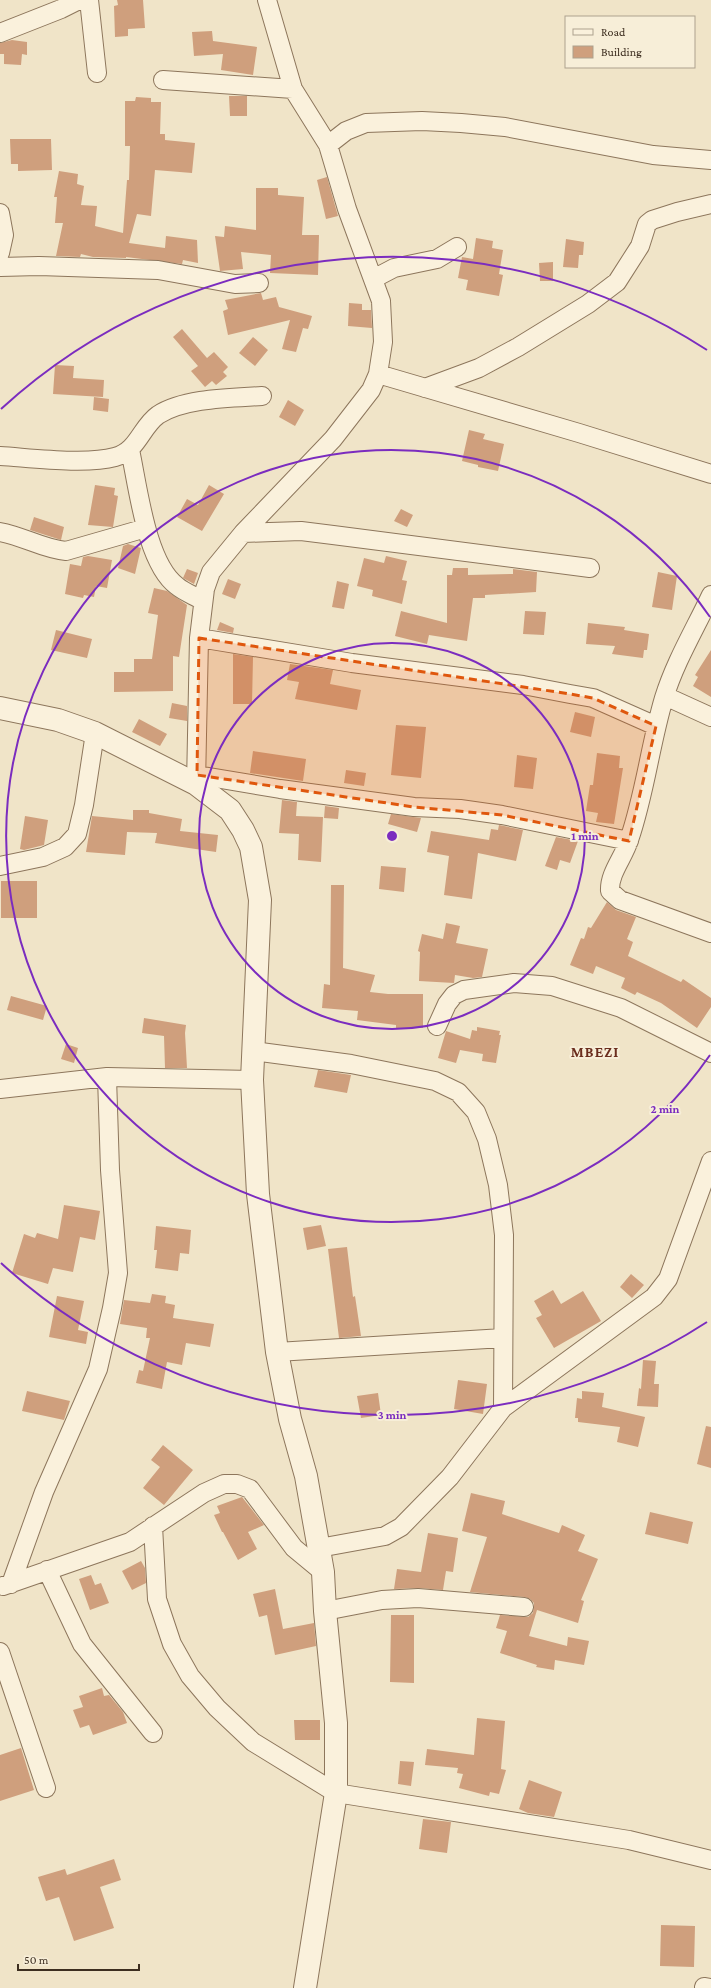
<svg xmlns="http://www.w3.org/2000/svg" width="711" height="1988" font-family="'Crimson Pro',serif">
	<rect width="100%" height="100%" fill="#f0e4c8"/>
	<path fill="#cf9f7d" d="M117 0H143L145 28 128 29V36L115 37 114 6 118 5Z
		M212 31 213 41 257 47 253 75 221 70 223 54 194 56 192 32Z
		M12 40 27 42V55L22 54 21 65 4 64V54H0V43Z
		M229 96H247V116H230Z
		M136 97 151 98V102H161L160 134H165V140L195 143 192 173 155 170 151 216 137 214 129 243 165 248 166 236 197 240 198 263 183 260 182 264 126 257V258L93 257 81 254 80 257 56 256 63 223H55L57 197H54L59 171 78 174 77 184 84 186 81 205 97 206 95 226 123 233 127 180H129L130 146H125V101H135Z
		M10 139H51L52 170 18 171V164H11Z
		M327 177 338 216 326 219 317 180Z
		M256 188H278V195L304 197 302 235H319L318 275 270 273 271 255 241 252 243 269 220 271 215 236 224 237 225 226 256 230Z
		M476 238 493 241 492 248 503 250 499 274 503 275 499 296 466 290 468 280 458 278 462 257 473 259Z
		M566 239 584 242 583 255H579L578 268 563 267Z
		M553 262V281H540L539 263Z
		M261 293 263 300 276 297 279 307 312 316 308 329 303 328 296 352 282 349 290 320 228 335 223 311 228 309 225 300Z
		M349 303 362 304V310H371L372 328 348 326Z
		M182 329 207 358 214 352 228 367 223 372 227 376 216 385 212 381 205 387 191 371 198 366 173 337Z
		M253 337 268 350 255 366 239 353Z
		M55 365 74 366 73 378 104 380 103 397 53 394Z
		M94 397 109 399 108 412 93 410Z
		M288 400 304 410 295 426 279 417Z
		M469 430 485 434 483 439 504 444 498 471 478 467V465L462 461Z
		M95 485 115 488 114 495 118 496 113 527 88 525Z
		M209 485 224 494 202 531 177 517 187 499 198 505Z
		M401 509 413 515 407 527 394 521Z
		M34 517 64 527 61 540 30 530Z
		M128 544 141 548 135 574 118 568 123 546Z
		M88 556 112 560 107 588 96 586 94 597 84 595 83 598 65 594 70 564 81 566 83 557Z
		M386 556 407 561 402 580 407 581 402 604 372 596 373 590 357 586 364 558 384 563Z
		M453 568H468V575L513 574V569L537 572 536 592 485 595V598H473L467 641 429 635 427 644 395 636 401 611 447 623V575H452Z
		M187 569 198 573 194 584 183 578Z
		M658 572 677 576 672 610 652 607Z
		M228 579 241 584 235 599 222 594Z
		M337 581 349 584 344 609 332 607Z
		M154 588 167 591 187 605 179 657 173 656V691L114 692V672H134V659H152L158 615 148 613Z
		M525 611 546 612 544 635 523 634Z
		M220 622 234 628 233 633 217 630Z
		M588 623 625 627 624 630 649 634 647 650H644L643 658 612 654 615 646 586 644Z
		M56 630 92 639 87 658 51 650Z
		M711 650V697L693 686 698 677 695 675Z
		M233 654 253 657 252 704H233Z
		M290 664 333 670 330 684 361 690 357 710 295 699 299 682 287 680Z
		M172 703 187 706V721L169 718Z
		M575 712 595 717 591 737 570 732Z
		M139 719 167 734 160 746 132 732Z
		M396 725 426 727 421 778 391 775Z
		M253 751 306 759 303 781 250 773Z
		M597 753 620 756 619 768H623L614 824 596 822 598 813 586 811 590 785H593Z
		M517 755 537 758 533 789 514 787Z
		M346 770 366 773 364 786 344 783Z
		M282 800 297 802 296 816 323 817 321 862 298 860 299 834 279 833Z
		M325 806 339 808 338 819 324 818Z
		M133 810H149V813L182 819 180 831 218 835 216 852 155 843 157 833 127 832 125 855 86 852 92 816 133 820Z
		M391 814 421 818 417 832 388 824Z
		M25 816 48 820 44 845 24 850 20 849Z
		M499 825 523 830 516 861 478 853 472 899 444 895 449 856 427 852 431 831 489 840 491 829 498 830Z
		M556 837 578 841 570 863 560 860 557 870 545 866Z
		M381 866 406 868 404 892 379 889Z
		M1 881H37V918H1Z
		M331 885H344L343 968 375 975 370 992 388 994H423V1028H396V1025L357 1020 358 1011 322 1008 324 984 330 985Z
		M607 902 616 910 636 917 627 939 633 942 628 956 681 982 683 979 711 998V1007L697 1028 661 1003 637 992 635 995 621 988 625 978 596 966 593 974 570 965 581 938 584 939 588 927 591 928Z
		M446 923 460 926 456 943 488 949 482 977 473 978 455 975 454 983 419 981 420 952 418 951 422 934 443 939Z
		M11 996 47 1006 43 1020 7 1010Z
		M144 1018 186 1025 185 1033 187 1068H165L164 1036 142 1033Z
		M477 1027 500 1031 499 1035H501L496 1063 482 1061 483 1054 460 1050 456 1063 438 1058 446 1031 470 1039 472 1030 477 1031Z
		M66 1044 78 1048 74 1063 61 1059Z
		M318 1070 351 1075 347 1093 314 1087Z
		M64 1205 100 1211 95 1240 80 1237 73 1272 53 1268 48 1284 12 1273 24 1234 35 1238 37 1233 58 1239Z
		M321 1225 326 1246 307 1250 303 1228Z
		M156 1226 191 1230 189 1254 180 1253 178 1271 155 1268 157 1250H154Z
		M347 1247 353 1297 355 1296 361 1336 339 1338 328 1249Z
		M631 1274 644 1285 632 1298 620 1287Z
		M553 1290 561 1304 583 1291 601 1321 554 1348 536 1318 542 1315 534 1301Z
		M152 1294 166 1296 165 1303 175 1305 173 1318 214 1324 210 1347 186 1343 182 1365 167 1362 162 1389 136 1383 139 1370 143 1371 150 1338H146L147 1328 120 1324 124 1300 150 1303Z
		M57 1296 84 1301 78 1330 88 1332 86 1344 49 1337Z
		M643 1360 656 1361 654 1384H659L658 1407 637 1406 639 1388 641 1389Z
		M458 1380 487 1384 483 1414 454 1409Z
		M27 1391 70 1401 64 1420 22 1411Z
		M582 1391 604 1393 602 1407 645 1417 638 1447 617 1442 620 1427 578 1422V1418H575L577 1398 582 1399Z
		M378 1393 381 1415 361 1418 357 1396Z
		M706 1426 711 1427V1468L697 1464Z
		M163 1445 193 1470 164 1505 143 1488 160 1467 151 1460Z
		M471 1493 505 1501 502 1514 559 1533 562 1525 585 1535 578 1551 598 1559 581 1600 584 1601 578 1623 537 1610 529 1636 567 1646 568 1637 589 1641 584 1665 555 1660 554 1670 536 1667 537 1665 500 1653 507 1631 496 1628 500 1615 528 1617 533 1613 534 1603 530 1599 525 1597 470 1592 487 1537 462 1531Z
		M242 1497 264 1525 248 1532 257 1549 238 1560 223 1532H222L214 1515 220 1513 217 1506Z
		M650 1512 693 1522 688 1544 645 1534Z
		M428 1533 458 1538 453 1572 446 1571 443 1590 419 1588 394 1589 397 1569 421 1572Z
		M141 1561 145 1568 146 1583 132 1590 122 1571Z
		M91 1575 95 1585 101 1583 109 1603 90 1610 79 1579Z
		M275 1589 283 1629 314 1623 316 1646 275 1655 267 1615 259 1617 253 1594Z
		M391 1615H414V1683L390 1682Z
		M102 1688 104 1696 109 1695 123 1712 127 1723 93 1735 89 1725 80 1728 73 1710 83 1707 79 1696Z
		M477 1718 505 1721 501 1769 506 1770 499 1794 490 1792 489 1796 459 1788 463 1774 457 1773 458 1768 425 1765 427 1749 474 1755Z
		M294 1720H320V1740H295Z
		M21 1748 34 1790 0 1801V1755Z
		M400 1761 414 1762 411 1786 398 1784Z
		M529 1780 562 1792 554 1817 528 1813 519 1809Z
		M423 1819 451 1822 447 1853 419 1849Z
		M114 1859 121 1880 100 1887 114 1928 74 1941 59 1897 46 1901 38 1877 65 1869 67 1875Z
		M661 1925 695 1926 694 1967 660 1966Z"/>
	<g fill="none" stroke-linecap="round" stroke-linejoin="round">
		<g stroke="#8d765c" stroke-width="20">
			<path id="minor" d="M89 0 97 73
				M0 33 61 9 79 0
				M163 80 293 89
				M328 145 346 131 366 123 422 121 461 123 505 127 653 155 711 160
				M0 213 4 235 0 253
				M0 267 39 266 158 270 235 284 259 283
				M373 279 394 268 437 259 457 247
				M378 374 579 433 711 474
				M425 388 479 368 518 347 588 304 617 282 640 246 647 224 652 220 677 212 711 204
				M130 450C138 486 146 563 177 586 184 592 195 596 203 601
				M0 456C32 458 86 465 115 457 138 451 141 427 158 415 184 398 231 398 262 396
				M0 532C23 536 43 549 66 551L146 528
				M243 533 301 531 333 535 590 568
				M711 595C695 629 675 662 664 698 650 745 645 794 629 840 624 857 609 873 610 891L620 900 711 933
				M199 638 352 663 523 685 570 694 593 698 656 726
				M665 696 711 717
				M197 775 280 789 414 807 460 809 502 815 629 841
				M196 784 199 638 205 589 211 572 243 533 333 439 371 390 378 374 383 342 381 301 347 209 328 145 293 89 267 0
				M0 866 43 857 65 847 77 834 84 805 95 733
				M437 1026 447 1004 454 995 464 990 514 983 552 986 621 1008 711 1053
				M253 1051 351 1064 435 1081 458 1092 476 1112 487 1139 498 1185 504 1235 503 1408
				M0 1089 107 1077 252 1080
				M277 1352 503 1338
				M153 1526 157 1599 172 1644 190 1676 217 1708 253 1742 336 1793 629 1840 711 1860
				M319 1548 385 1536 401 1527 450 1477 503 1408 654 1297 668 1279 711 1161
				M47 1570 82 1644 153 1733
				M11 1584 44 1492 98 1369 112 1308 118 1273 110 1170 107 1077
				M3 1586 130 1542 204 1493 224 1484H237L250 1489 294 1548 323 1572
				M325 1611 382 1600 418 1598 524 1607
				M0 1652 46 1788
				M704 1987 711 1988"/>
		</g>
		<g stroke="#8d765c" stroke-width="24">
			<path id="tertiary" d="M0 708 58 720 95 733 196 784 230 810 243 830 251 847 260 900 252 1080 258 1194 277 1352 290 1419 306 1476 323 1572 325 1611 336 1723V1793L305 1988"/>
		</g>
		<use href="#minor" stroke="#faf1dc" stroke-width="18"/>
		<use href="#tertiary" stroke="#faf1dc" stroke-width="22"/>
	</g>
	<path fill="#df570d" fill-opacity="0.2" stroke="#df570d" stroke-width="3" stroke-dasharray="8 5" stroke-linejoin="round" d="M199 638 570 694 593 698 656 726 629 841 502 815 414 807 197 775Z"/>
	<g fill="none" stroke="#7b2cbf" stroke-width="2">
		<circle cx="392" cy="836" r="193"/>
		<path d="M710 1055A386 386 0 1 1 710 617"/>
		<path d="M707 1322A579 579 0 0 1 1 1263M1 409A579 579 0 0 1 707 350"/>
	</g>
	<g text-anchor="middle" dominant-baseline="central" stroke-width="4" stroke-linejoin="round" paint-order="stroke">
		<g font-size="15" font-weight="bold" letter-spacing="1" fill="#6b2e1e" stroke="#f7eed8">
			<text x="595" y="1052">MBEZI</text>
		</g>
	</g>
	<circle cx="392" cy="836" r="6" fill="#7b2cbf" stroke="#f7eed8" stroke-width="2"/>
	<g font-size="12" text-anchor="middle" font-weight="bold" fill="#7b2cbf" stroke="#f7eed8" stroke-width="4" stroke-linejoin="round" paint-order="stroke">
		<text x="585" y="840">1 min</text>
		<text x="665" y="1113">2 min</text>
		<text x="392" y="1419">3 min</text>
	</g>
	<rect x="565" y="16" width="130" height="52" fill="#f7eed8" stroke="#ada18e"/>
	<rect x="573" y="29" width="20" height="6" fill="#faf1dc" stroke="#ada18e"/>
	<text x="601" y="36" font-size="12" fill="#3d2e20">Road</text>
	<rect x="573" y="46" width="20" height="12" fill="#cf9f7d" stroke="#ada18e"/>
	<text x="601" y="56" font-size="12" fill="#3d2e20">Building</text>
	<path d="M18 1964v6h121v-6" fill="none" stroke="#3d2e20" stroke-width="2"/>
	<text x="24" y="1964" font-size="12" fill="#3d2e20" stroke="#f7eed8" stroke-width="3" paint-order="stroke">50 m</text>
</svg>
